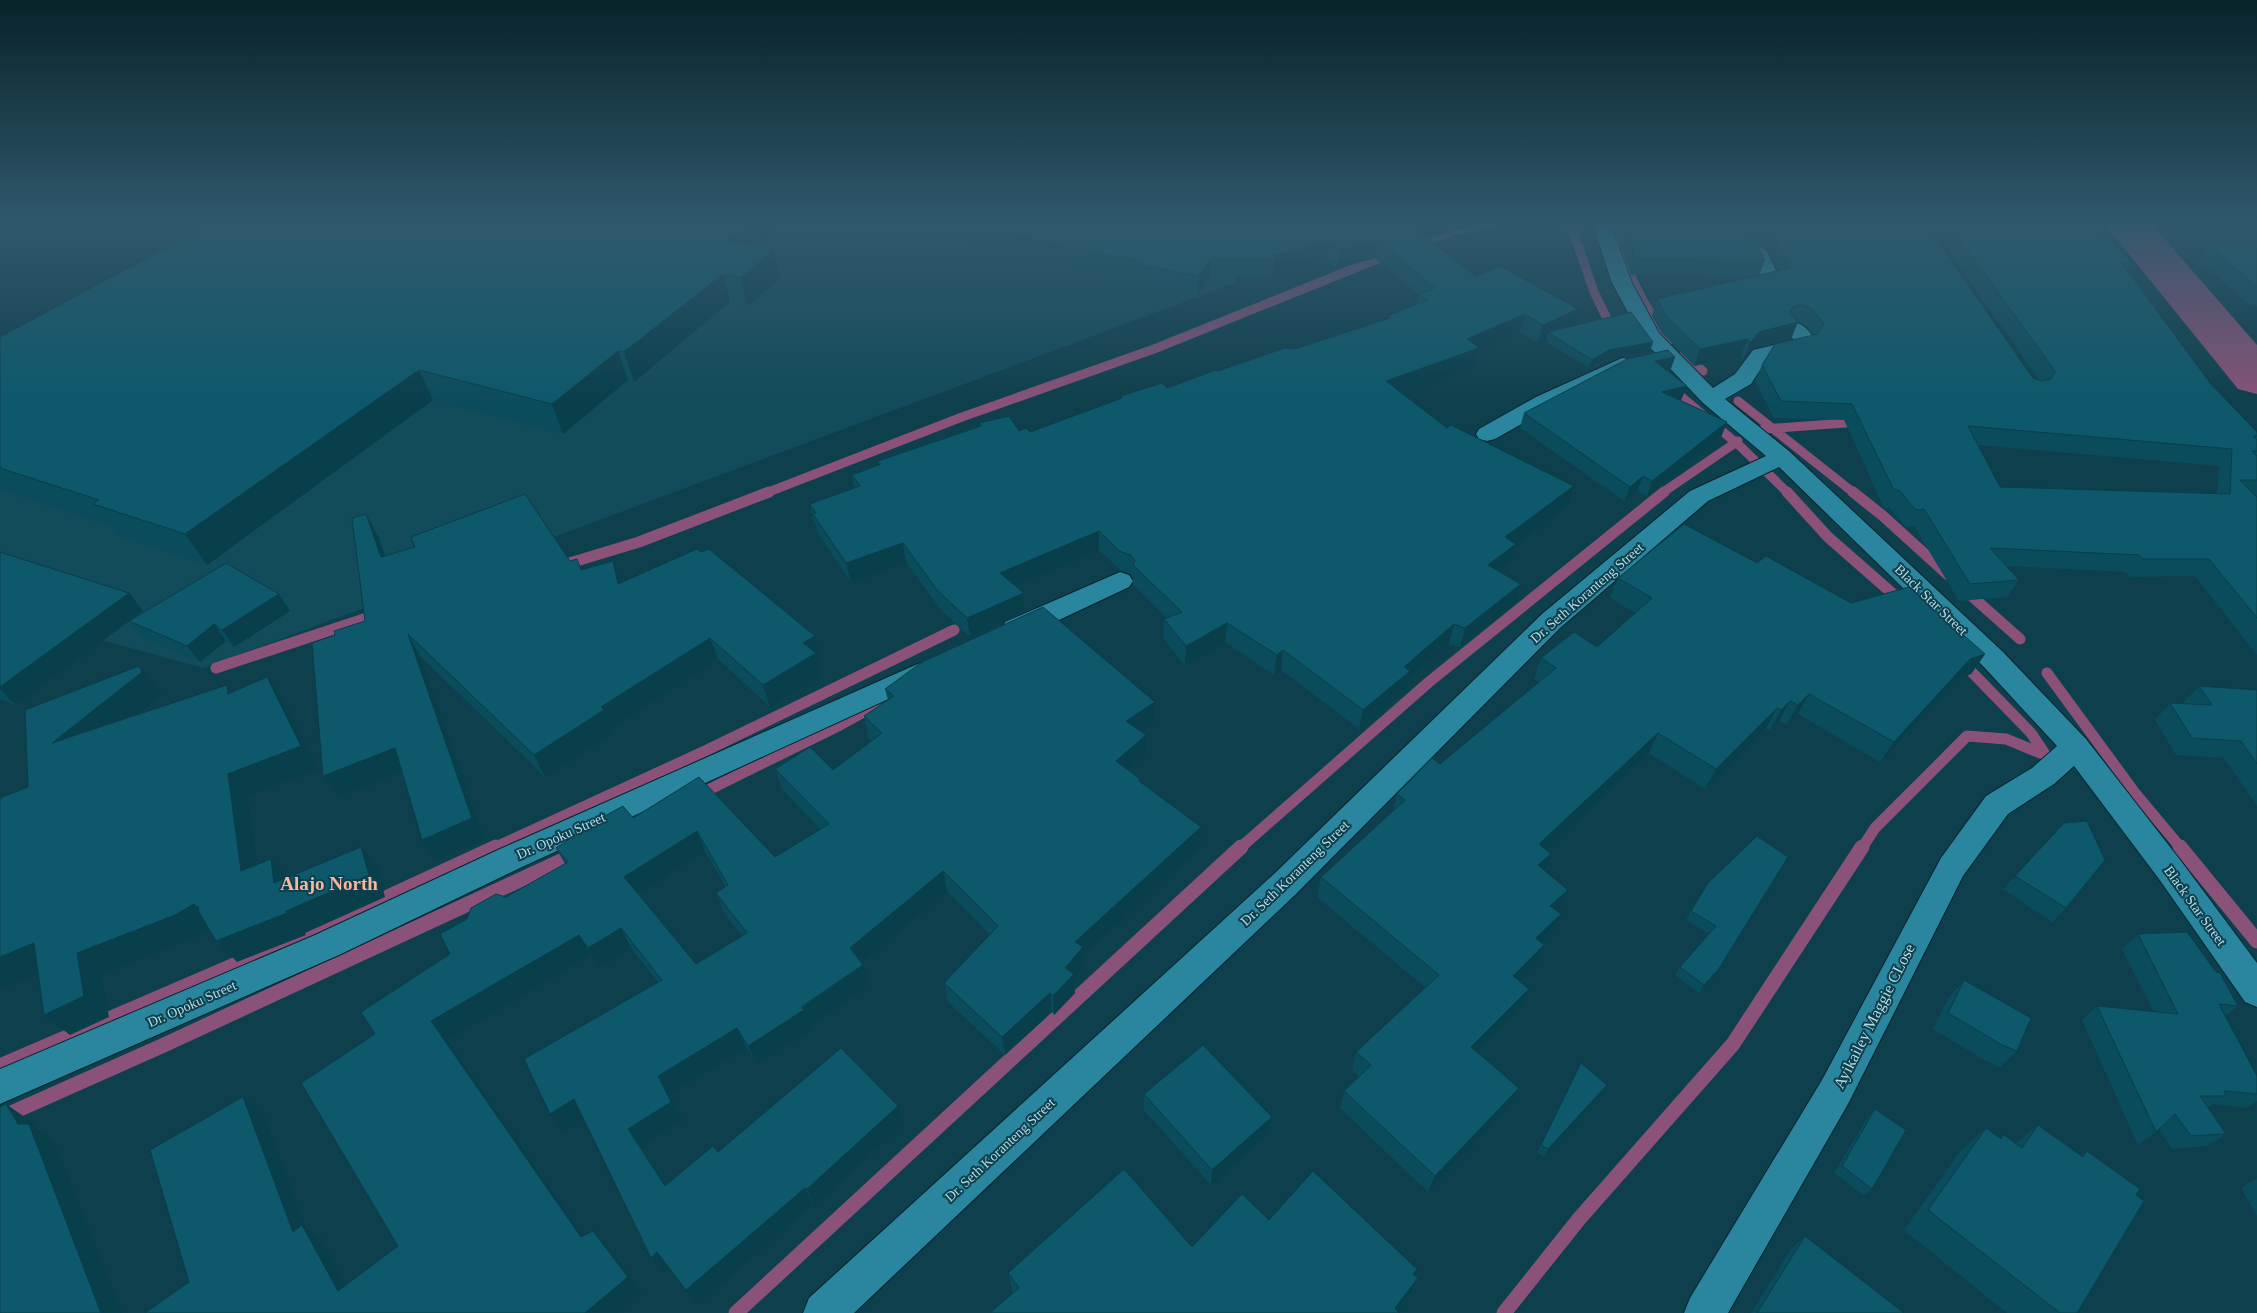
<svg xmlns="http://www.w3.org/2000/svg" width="2257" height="1313" font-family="'Times New Roman',serif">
	<rect width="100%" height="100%" fill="#0e3f4c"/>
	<path fill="#124b5a" d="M365 222H1236L1235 283 203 668 0 612V436Z"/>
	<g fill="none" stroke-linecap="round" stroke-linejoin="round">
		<path stroke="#8a5278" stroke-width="9" d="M1570 222 1594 292 1613 331
			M1612 222C1624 264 1641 306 1670 340
			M1415 245 1450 232 1492 222
			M1684 355 1703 371
			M1671 388 1741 447 1788 493
			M1738 401 1854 493
			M1763 429 1859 422
			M766 493 962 417 1154 349 1390 254
			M1662 493 1738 441"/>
		<path stroke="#8a5278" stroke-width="11" d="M1787 492 1828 537 1901 601
			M1853 492 1883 516 1948 575
			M563 565 639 542 769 492
			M1966 591 2020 639
			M1962 662 2031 733 2045 754
			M216 668 379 614
			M2047 673 2135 793 2181 848
			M698 795 840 725 889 698
			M494 848 705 751 954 630
			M1240 848 1429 682 1664 492
			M1862 848 1875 828 1967 736 2006 739 2045 755"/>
		<path stroke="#8a5278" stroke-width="15" d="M2180 847 2257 941
			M0 1066 327 925 496 847
			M0 1118 164 1045 576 854
			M736 1313 1241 847
			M1504 1313 1579 1219 1733 1044 1862 847"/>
		<path fill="#8a5278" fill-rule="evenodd" d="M2103 222H2150L2257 345V394L2238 389Z"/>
		<g stroke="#07242c" stroke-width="2">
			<path id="minor" d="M1592 222H1610L1632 283 1659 333 1713 388 1735 374 1753 350 1794 340 1784 328 1787 324C1801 320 1808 329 1815 340L1809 349 1767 359 1751 384 1725 399 1790 452 2003 652 2086 739 2181 861 2257 963V1007L2245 1002 2159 879 2074 766 2054 784 2008 814 1963 876 1848 1104 1728 1313H1684L1690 1298 1822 1080 1941 858 1986 796 2032 768 2057 746 1983 666 1779 467 1708 501 1560 628 1296 894 854 1313H803L809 1298 1274 874 1542 614 1690 491 1766 456 1703 403 1643 340 1612 283Z
				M1704 222H1725L1767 251 1778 275 1775 279H1761L1752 258Z
				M1622 358 1630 359 1633 364 1630 369 1552 407 1495 439 1487 441 1479 439 1476 434 1479 429 1536 397Z
				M1120 572 1129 575 1133 581 1129 587 1025 636 1015 638 1005 636 1002 629 1005 622Z
				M920 663 930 666 934 673 930 680 522 867 339 955 0 1104V1069L315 935 500 849Z"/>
		</g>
		<use href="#minor" fill="#2a869f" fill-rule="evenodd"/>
	</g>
	<path fill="#0b4c5c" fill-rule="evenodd" d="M214 222H789L758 247 774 250 780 279 748 306 730 302 634 382 628 380 563 434 433 400 207 565 116 535 110 526 0 490V337Z
		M890 222H1491L1427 238 1476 277 1578 309 1573 326 1653 342 1650 351 1607 359 1589 368 1545 341 1546 340 1538 343 1520 332 1479 351 1475 367 1401 393 1447 428 1568 505 1516 545 1510 563 1499 572 1515 603 1460 647 1449 644 1409 678 1406 690 1359 729 1281 670 1274 675 1225 642 1185 666 1163 638 1164 619 1167 618 1133 584V578L1131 574 1120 570 1099 550 1016 586 1024 593 1025 612 970 637 941 610 906 562 851 583 818 533 816 526 814 523 810 504 854 488 852 475 879 465 878 461 979 426V423L1019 431 1030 432 1121 399V396L1167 388 1218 371 1295 349 1387 319V316L1417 305 1419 295 1375 258 1337 268 1327 260 1273 272 1272 277H1210L1198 294 1141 283V280L891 229Z
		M1617 222H1727L1765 261 1759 275 1778 271 1768 249 1728 222H1924L2033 378 2039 380 1928 222H2091L2132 263 2127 270 2210 383 2257 432V655L2195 576 2130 577 2126 572 2007 566 2019 580 2007 597 1959 601 1914 526 1906 527 1889 507 1884 508 1844 420 1774 418 1755 382 1762 365 1813 335 1805 325 1797 322 1791 339 1753 348 1743 360 1741 355 1694 366 1661 332 1652 316 1657 299 1752 277 1631 275 1615 229ZM1978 445 2219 466 2217 493 2000 487Z
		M2209 245 2257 246V306H2250L2199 260Z
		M1675 357 1670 371H1668L1687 386 1681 400H1680L1727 422 1721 437 1647 496 1637 491 1624 501 1520 428 1524 413Z
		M378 536 385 555 570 561 577 559 581 570 613 561 621 583 815 636 820 657 817 659 822 675 770 707 718 659 612 728 614 732 545 777 420 656 485 839 436 860 422 840 402 772 339 797 323 776 365 621Z
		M0 552 143 611 130 621 290 611 234 647 226 641 200 662 143 638 129 621 15 705 0 699Z
		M1757 563 1851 603 1985 654 1971 674 1956 680 1880 762 1798 714 1786 725 1779 721 1770 730 1766 728 1705 789 1649 753 1546 850 1544 870 1560 909 1557 911 1552 933 1542 943 1544 945 1536 964 1519 981 1529 989 1521 1007 1477 1052 1510 1105 1428 1192 1340 1108 1344 1091 1359 1077 1352 1070 1356 1052 1426 988 1317 897 1321 877 1393 811 1397 794 1440 764 1539 682 1534 679 1541 658 1597 647 1635 613 1610 598 1618 578Z
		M2199 686 2257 690V806L2224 758 2176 755 2155 720 2170 703 2184 704 2183 703Z
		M885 689 1155 702 1154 723 1141 731 1146 755 1129 771 1140 782 1201 827 1200 847 1084 955V966L1074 979 1075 993 1054 1015 1052 1012 1005 1055 948 1002 944 983 990 935 947 891 861 962 863 965 869 984 810 1026 811 1029 757 1064 746 1047 669 1094 682 1120 640 1146 665 1186 718 1152 898 1106 904 1124 814 1206 813 1204 698 1305 669 1268 663 1273 584 1119 563 1132 658 982 631 948 599 967 591 954 447 1040 583 1236 593 1231 606 1246 641 1292 189 1282 243 1097 264 1115 306 1228 323 1241 347 1285 398 1246 375 1034 450 954 506 897 565 864 556 848 633 818 699 777 775 857 820 829 782 789 775 769 833 770 872 741 868 737 864 716 888 700ZM705 851 726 887 716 893 724 913 742 936 696 964 639 894Z
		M1757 836 1712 978 1699 993 1675 975 1680 967 1709 934 1686 920 1708 883Z
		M2015 876 2066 908 2052 922 2003 889Z
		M2138 934 2238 1006 2225 1016 2257 1076V1101L2248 1108 2214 1104 2208 1108 2226 1134 2207 1146 2172 1149 2159 1129 2138 1145 2082 1020 2097 1006 2154 1012 2122 949Z
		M1964 980 2017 1051 2000 1067 1986 1061 1933 1029 1949 997Z
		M1581 1063 1607 1085 1602 1093 1544 1157 1537 1152Z
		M1144 1094 1272 1117 1269 1132 1211 1185 1144 1110Z
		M1875 1109 1872 1189 1864 1196 1834 1173 1868 1117Z
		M2038 1125 2080 1156 2087 1151 2136 1195 2077 1313H2007L1904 1230 1961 1150 1986 1128 2000 1138 2004 1135 2015 1143Z
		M2257 1178V1216L2241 1188Z
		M1269 1220 1414 1275 1409 1295 1397 1311 1014 1293 1012 1290 1008 1273 1192 1247Z
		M1805 1236 1904 1313H1751L1791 1249Z"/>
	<path fill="#093e4b" d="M747 222H789L731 268 725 240Z
		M1425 222H1491L1408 243 1411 225Z
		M1378 240 1375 258 1337 268 1340 250Z
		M1330 242 1327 260 1273 272 1274 255Z
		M774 250 780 279 748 306 741 278Z
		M1211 259 1210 277 1198 294 1199 276Z
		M723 274 730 302 634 382 624 352Z
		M1794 306 1787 322H1798L1791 339 1753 348 1743 360 1750 343 1759 332 1789 312Z
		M1578 309 1573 328 1548 332 1546 340 1538 343 1543 325Z
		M1525 314 1520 332 1479 351 1475 367 1383 400 1386 381 1467 339Z
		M1748 339 1741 355 1694 366 1700 349Z
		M1653 342 1650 351 1607 359 1589 368 1592 360 1609 350Z
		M618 351 628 380 563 434 552 404Z
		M1675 357 1670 371 1650 375 1655 361Z
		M419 370 433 400 207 565 185 534Z
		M1687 386 1681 400 1657 407 1662 392Z
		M1727 422 1721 437 1647 496 1652 481Z
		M1643 476 1637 491 1624 501 1630 487Z
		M1574 486 1568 505 1516 545 1510 563 1483 584 1488 565 1505 537Z
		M366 514 378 536 393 578 381 557Z
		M1099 531V550L1002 592 1000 573Z
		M903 543 906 562 851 583 846 563Z
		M613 561 621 583 618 584Z
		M1521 584 1515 603 1460 647 1465 628Z
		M129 593 143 611 15 705 0 689V687Z
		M1024 593 1025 612 970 637 967 618Z
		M279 594 290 611 234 647 222 630Z
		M1227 623 1225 642 1185 666 1186 646Z
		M214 624 226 641 200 662 187 646Z
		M1454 624 1449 644 1409 678 1406 690 1359 729 1363 710 1404 667Z
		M408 634 420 656 485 839 436 860 422 840Z
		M815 636 820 657 817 659 822 675 770 707 763 685 803 643Z
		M710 638 718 659 612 728 614 732 545 777 534 755 601 707Z
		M1283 650 1281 670 1274 675 1277 655Z
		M1985 654 1971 674 1956 680 1880 762 1894 742 1970 659Z
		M139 666 157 688 161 695 73 766 52 743Z
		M267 677 283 700 318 769 247 796 261 892 241 871 228 774Z
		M227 685 244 708 228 694Z
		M1809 694 1798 714 1786 725 1798 705Z
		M1790 701 1779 721 1770 730 1781 710Z
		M1155 702 1154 723 1126 742V721Z
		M1777 708 1766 728 1705 789 1716 769Z
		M1658 733 1649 753 1531 864 1539 844Z
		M1146 735V755L1116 782V761Z
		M395 748 409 769 339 797 323 776Z
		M1201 827 1200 847 1084 955V966L1074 979 1075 993 1054 1015 1053 996 1065 968 1075 942Z
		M697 831 705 851 634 897 624 877Z
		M361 847 378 869 385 897 305 933 306 935 237 962 216 941 286 911Z
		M1551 854 1543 873 1538 865Z
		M271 859 290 881 274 883Z
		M943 871 947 891 856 967 850 948Z
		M1568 890 1560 909 1542 925 1550 906Z
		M194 904 198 906 214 926 197 936 101 974 109 1017 70 1035 44 1015 77 953Z
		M1561 914 1552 933 1527 957 1536 938Z
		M621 928 631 948 599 967 588 948Z
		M579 935 591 954 447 1040 595 1253 581 1237 431 1021Z
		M34 943 59 964 0 989V957Z
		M1544 945 1536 964 1506 995 1513 976Z
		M863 965 869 984 810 1026 811 1029 757 1064 748 1046Z
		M1718 970 1712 978 1699 993 1704 985Z
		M1529 989 1521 1007 1464 1065 1471 1047Z
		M1050 993 1052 1012 1005 1055 1002 1037Z
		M737 1028 746 1047 669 1094 682 1120 640 1146 628 1129 658 1076Z
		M1607 1085 1602 1093 1544 1157 1548 1149Z
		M1519 1088 1510 1105 1428 1192 1435 1176Z
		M243 1097 264 1115 306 1228 323 1241 358 1306 338 1291 293 1232Z
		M574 1099 587 1117 563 1132 550 1114Z
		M6 1104 32 1122 37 1130 54 1142 122 1313H101L18 1124Z
		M898 1106 904 1124 814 1206 807 1189Z
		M1272 1117 1269 1132 1211 1185 1212 1170Z
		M805 1188 813 1204 698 1305 686 1290Z
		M593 1231 606 1246 641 1292 616 1313H585Z
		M657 1252 669 1268 663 1273 651 1258Z
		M1418 1278 1409 1295 1395 1313V1308Z"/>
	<path fill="#0d586b" stroke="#093e4b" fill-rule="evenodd" d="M214 222H747L725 240 774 250 741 278 723 274 624 352 618 351 552 404 419 370 185 534 93 504 99 500 0 468V337Z
		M941 222H1425L1411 225 1476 277 1500 266 1578 309 1543 325 1525 314 1467 339 1479 348 1386 381 1447 428 1451 425 1574 486 1505 537 1516 544 1488 565 1521 584 1465 628 1454 624 1404 667 1410 671 1363 710 1283 650 1277 655 1227 623 1186 646 1164 619 1182 612 1133 565 1135 561 1131 555 1119 551 1099 531 1000 573 1024 593 967 618 938 591 903 543 846 563 813 514 816 513 810 504 860 486 852 475 881 464 878 461 981 426 979 423 1009 416 1019 431 1026 428 1030 432 1122 398 1121 396 1162 383 1167 388 1216 370 1218 371 1285 348 1295 349 1390 318 1387 316 1428 300 1419 294 1435 288 1378 240 1340 250 1330 242 1274 255V259H1211L1199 276 1141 265 1143 262Z
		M1622 222H1727L1757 243 1765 261 1636 259Z
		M1757 222H1924L2033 378 2042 381 2051 379 2055 371 1947 222H2091L2132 263 2121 262 2210 383 2257 432V436H2253L2257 440V451H2252L2257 456V480H2240L2257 497V618L2209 559H2143L2139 555 1990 548 2019 580 1970 584 1924 509 1916 510 1899 490H1894L1852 404 1781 401 1762 365 1775 344 1818 334 1824 323 1812 309 1803 305 1794 306 1789 312 1798 322 1759 332 1750 343 1748 339 1700 349 1666 316 1657 299 1790 268V262H1785L1786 258 1774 234ZM1968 426 2232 449 2230 494 2000 487Z
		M2209 245 2257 246V287Z
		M1631 312 1653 342 1609 350 1592 360 1548 332Z
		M1668 350 1675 357 1655 361 1687 386 1662 392 1727 422 1652 481 1643 476 1630 487 1524 413 1627 359Z
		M525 494 570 561 577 559 581 570 613 561 618 584 697 549 701 552 709 549 815 636 803 643 816 653 763 685 710 638 601 707 604 710 534 755 408 634 472 818 422 840 395 748 323 776 312 643 335 635 334 631 365 621 352 518 366 514 381 557 415 547 411 537Z
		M1684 524 1757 563 1766 556 1851 603 1909 587 1985 654 1970 659 1894 742 1809 694 1798 705 1790 701 1781 710 1777 708 1716 769 1658 733 1539 844 1551 854 1538 865 1568 890 1550 906 1561 914 1536 938 1544 945 1513 976 1529 989 1471 1047 1519 1088 1435 1176 1344 1091 1371 1065 1356 1052 1439 975 1321 877 1405 800 1397 794 1432 758 1440 764 1556 668 1541 658 1574 632 1597 647 1652 598 1618 578Z
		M0 552 129 593 0 687Z
		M226 563 279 594 222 630 214 624 187 646 129 621Z
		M1043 607 1155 702 1126 721 1146 735 1116 761 1140 779 1139 781 1201 827 1075 942 1083 947 1065 968 1074 974 1053 996 1050 993 1002 1037 944 983 998 926 943 871 850 948 863 965 801 1007 804 1010 748 1046 737 1028 658 1076 671 1102 628 1129 665 1186 713 1146 718 1152 841 1048 898 1106 807 1189 805 1188 686 1290 657 1252 651 1258 574 1099 550 1114 524 1059 662 980 621 928 588 948 579 935 431 1021 581 1237 593 1231 628 1277 585 1313H145L189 1282 150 1150 243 1097 293 1232 302 1225 338 1291 398 1246 301 1083 375 1034 361 1012 450 954 440 934 467 919 471 908 496 894 506 897 568 862 556 848 582 831 581 829 623 806 633 818 699 777 775 857 829 824 775 769 810 747 833 770 882 733 864 716 894 696 885 689 922 662ZM697 831 728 885 716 893 747 933 696 964 624 877Z
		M139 666 142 672 52 743 227 685 228 694 267 677 301 746 228 774 241 871 271 859 274 883 361 847 369 875 286 911 287 913 216 941 199 912 198 906 196 907 194 904 175 915 77 953 84 996 44 1015 34 943 0 957V798L28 787 25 710Z
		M2199 686 2257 690V764L2241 741 2192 738 2170 703 2212 705Z
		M2087 821 2105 860 2066 908 2015 876 2064 823Z
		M1757 836 1788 857 1718 970 1704 985 1680 967 1716 926 1691 911 1708 883Z
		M2187 932 2216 972 2220 973 2238 1006 2219 1004 2257 1076V1094L2224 1091 2226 1096H2200L2226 1134 2191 1136 2175 1114 2156 1132 2097 1006 2178 1014 2138 934Z
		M1964 980 2031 1018 2017 1051 2002 1045 1948 1013Z
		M1203 1045 1272 1117 1212 1170 1144 1094Z
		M1581 1063 1607 1085 1548 1149 1541 1145Z
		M6 1104 18 1124H29L101 1313H0V1107Z
		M1875 1109 1906 1130 1872 1189 1842 1166Z
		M2038 1125 2083 1157 2087 1151 2140 1189 2136 1195 2144 1201 2077 1313H2060L1928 1210 1986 1128 2001 1139 2004 1135 2022 1148Z
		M1124 1169 1192 1247 1242 1194 1269 1220 1313 1171 1417 1269 1413 1274 1418 1278 1395 1308 1399 1313H990L1019 1288 1008 1273Z
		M1805 1236 1904 1313H1757Z"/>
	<linearGradient id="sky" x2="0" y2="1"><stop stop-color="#08232a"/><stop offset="0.55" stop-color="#30586c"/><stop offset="1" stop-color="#30586c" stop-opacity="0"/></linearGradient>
	<rect width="2257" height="406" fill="url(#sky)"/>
	<g text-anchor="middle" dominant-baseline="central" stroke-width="4" stroke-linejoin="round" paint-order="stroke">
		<g font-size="14" fill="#b5ddea" stroke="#0e3f4c">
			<text transform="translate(1587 593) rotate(-41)">Dr. Seth Koranteng Street</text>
			<text transform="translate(1931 600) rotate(44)">Black Star Street</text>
			<text transform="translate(561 836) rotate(-24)">Dr. Opoku Street</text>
			<text transform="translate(1295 873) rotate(-44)">Dr. Seth Koranteng Street</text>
			<text transform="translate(2195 906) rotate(54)">Black Star Street</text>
			<text transform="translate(192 1004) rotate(-24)">Dr. Opoku Street</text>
			<text transform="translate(1000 1150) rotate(-43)">Dr. Seth Koranteng Street</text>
		</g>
		<g font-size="16" fill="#b5ddea" stroke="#0e3f4c">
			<text transform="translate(1874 1016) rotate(-63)">Ayikailey Maggie CLose</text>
		</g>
		<g font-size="19" font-weight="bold" fill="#f7b8a1" stroke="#0e3f4c">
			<text x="329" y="883">Alajo North</text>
		</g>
	</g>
</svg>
